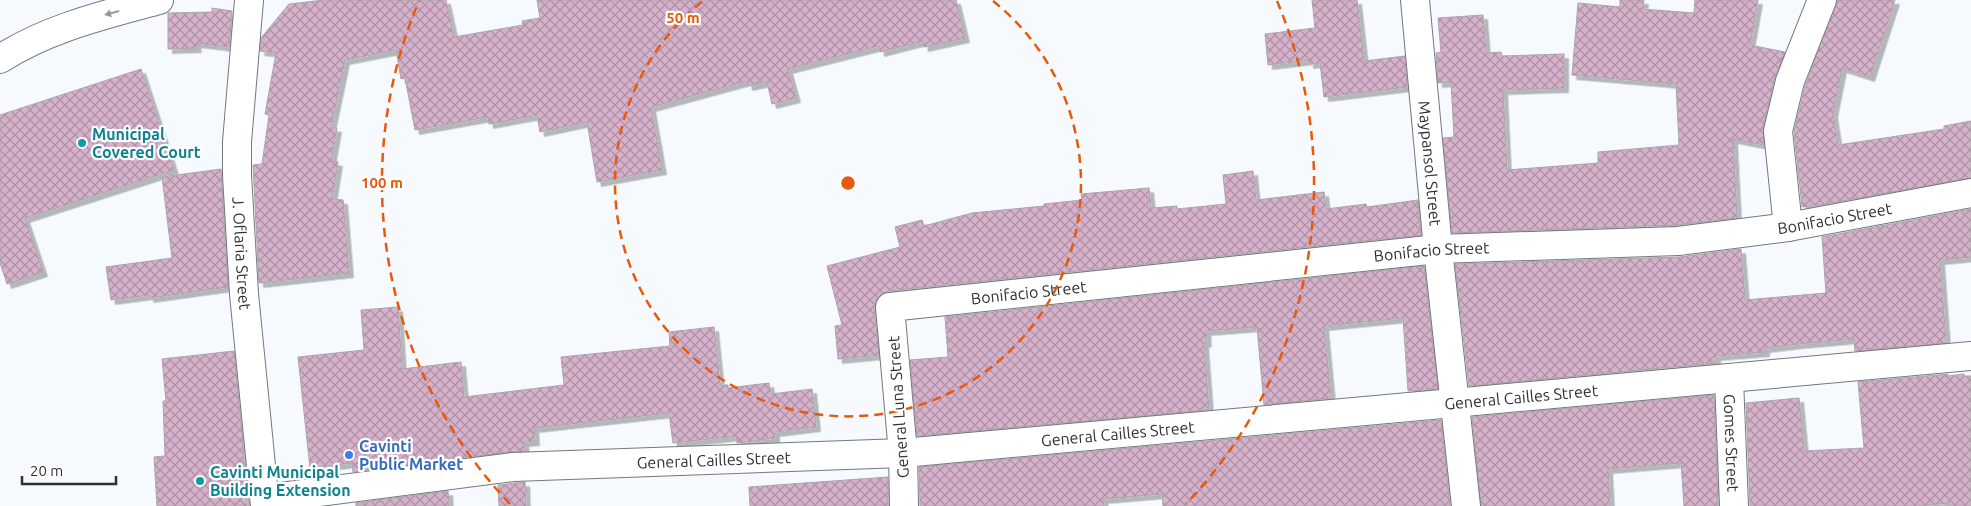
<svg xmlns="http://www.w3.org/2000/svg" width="1971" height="506" font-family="Ubuntu,sans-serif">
	<defs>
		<pattern id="building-cross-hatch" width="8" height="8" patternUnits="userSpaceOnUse" patternTransform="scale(1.25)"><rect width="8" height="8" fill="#d6b1cb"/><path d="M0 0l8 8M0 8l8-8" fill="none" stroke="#ae91a5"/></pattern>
		<filter id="shadow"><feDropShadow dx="4.5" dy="4.5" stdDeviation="0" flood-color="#0004"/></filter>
	</defs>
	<rect width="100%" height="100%" fill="#f6f9fe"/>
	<path fill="url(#building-cross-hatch)" stroke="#aba5a9" filter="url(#shadow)" d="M324 0H446L454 37 523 25 522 21 540 18 537 0H956L965 38 924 47 923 41 880 52 879 46 788 69 796 98 772 104 767 82 748 86 747 81 651 107 662 170 597 182 587 122 540 132 537 115 489 124 488 117 415 130 405 78 401 79 396 50 345 60 331 127 337 128 331 161 338 162 332 199 343 200 349 273 259 283 253 165 262 164 269 115 265 114 276 53 260 51 261 38 289 4Z
		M1312 0H1357L1364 61 1405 56 1407 87 1324 97 1320 63 1309 64V60L1268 65 1265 34 1315 28Z
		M1620 0H1644L1643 9 1694 13 1695 0H1758L1750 45 1785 52 1775 77 1763 127 1764 145 1733 139 1737 218 1677 225 1452 233 1443 138 1454 137 1451 82 1438 83 1436 53 1441 52 1438 18 1483 15 1486 53 1501 52 1502 56 1564 54V88L1503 90 1507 170 1598 163V152L1679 145 1676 84 1572 75 1578 3 1620 7Z
		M1837 0H1895L1870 77 1842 68 1833 113 1838 145 1944 129V126L1971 121V178L1819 205 1802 207 1794 132 1805 86Z
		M212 8 232 11 229 47 196 43 197 48 168 49V13L212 12Z
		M141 69 174 170 25 218 43 272 7 284 0 263V115Z
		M221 169 228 287 149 298V295L111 300 106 267 172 258 162 177Z
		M1253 171 1256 200 1324 192 1326 209 1366 204 1367 207 1418 200 1421 235 888 291 881 295 876 300 874 308 879 355 838 359 835 326 842 325 827 266 900 247 895 227 922 220 924 226 972 213 1044 206V204L1082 200 1081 194 1149 188 1151 208 1177 206V209L1226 204 1223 175Z
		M1971 209V257L1940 260 1946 343 1855 351 1854 339 1798 344 1765 348V352L1716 356V363L1469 386 1455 264 1679 257 1741 249 1745 300 1826 293 1822 237Z
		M1424 266 1438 389 1408 391 1403 318 1324 326 1331 398 1264 405 1257 327 1206 331 1207 342 1204 343 1209 410 917 436 910 360 948 357 945 317Z
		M398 307 402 369 461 362 464 397 564 385 561 357 670 346 669 332 714 327 720 385H728V388L769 383 771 394 812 389 816 427 775 432V438L737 443 736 436 673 443 669 413 534 428 535 441 524 442 525 451 446 459 353 472 352 463 310 468 298 357 364 350 361 310Z
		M234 351 243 445 247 506H157L154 457 165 456 163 401H166L162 359Z
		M1948 374V376L1964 374V376H1971V506H1949V503L1919 506H1750L1746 403 1799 398 1804 451 1864 448 1858 382Z
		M1714 395 1718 506H1684L1681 463 1608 469 1610 506H1481L1472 417Z
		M1441 420 1450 506H1163L1162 494 1103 499 1104 506H920L919 467Z
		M888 477V506H750L749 487Z
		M525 482 526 506H499L498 485Z
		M448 491 449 506H356V503Z"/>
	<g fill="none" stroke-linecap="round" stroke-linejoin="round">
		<g stroke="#74777d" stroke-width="30">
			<g id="street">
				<path id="s1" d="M1415 0 1438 249 1466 506"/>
				<path d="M1788 227 1778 131 1790 81 1822 0"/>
				<path id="s2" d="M1729 379 1734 506"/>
				<path id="s3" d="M904 506 903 453 890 307 1438 249 1678 241 1788 227 1971 193"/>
			</g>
		</g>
		<g stroke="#74777d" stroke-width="30">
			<g id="secondary">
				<path id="s4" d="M249 0 237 142V175L244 294 265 506"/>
				<path d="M0 59C48 28 104 15 159 0"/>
				<path id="s5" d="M265 499 513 467 903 453 1971 356"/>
			</g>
		</g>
		<use href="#street" stroke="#fff" stroke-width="28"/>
		<use href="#secondary" stroke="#fff" stroke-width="28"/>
	</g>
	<defs><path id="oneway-solid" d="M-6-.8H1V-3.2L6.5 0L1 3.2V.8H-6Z" transform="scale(1.25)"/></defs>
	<use fill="#979899" href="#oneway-solid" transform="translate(112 13) rotate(165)"/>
	<g fill="none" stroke="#e8590c" stroke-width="2.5" stroke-dasharray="9 6">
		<path d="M993 1A233 233 0 1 1 703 1"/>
		<path d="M510 504A466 466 0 0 1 419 1M1277 1A466 466 0 0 1 1186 504"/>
	</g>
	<g fill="#0f9aa8" stroke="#fff" stroke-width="2">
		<circle cx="82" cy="143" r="5"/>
		<circle cx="200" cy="481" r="5"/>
	</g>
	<circle fill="#3f7fe0" stroke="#fff" stroke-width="2" cx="349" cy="455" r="5"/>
	<g text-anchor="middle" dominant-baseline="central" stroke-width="4.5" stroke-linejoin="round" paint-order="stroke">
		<g font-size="16" font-weight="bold" fill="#0d838f" stroke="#fff" text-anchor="start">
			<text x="92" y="134">Municipal<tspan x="92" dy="18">Covered Court</tspan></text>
			<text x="210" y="472">Cavinti Municipal<tspan x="210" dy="18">Building Extension</tspan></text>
		</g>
		<g font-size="16" fill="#2f3133" stroke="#fff">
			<text stroke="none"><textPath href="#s1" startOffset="164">Maypansol Street</textPath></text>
			<text stroke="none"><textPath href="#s3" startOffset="1149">Bonifacio Street</textPath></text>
			<text stroke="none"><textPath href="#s3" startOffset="744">Bonifacio Street</textPath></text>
			<text stroke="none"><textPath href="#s4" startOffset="254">J. Oflaria Street</textPath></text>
			<text stroke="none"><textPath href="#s3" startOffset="339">Bonifacio Street</textPath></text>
			<text stroke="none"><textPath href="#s5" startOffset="1261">General Cailles Street</textPath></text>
			<text transform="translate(898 407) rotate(-94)">General Luna Street</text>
			<text stroke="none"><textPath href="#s5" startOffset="856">General Cailles Street</textPath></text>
			<text stroke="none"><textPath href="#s2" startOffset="64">Gomes Street</textPath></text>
			<text stroke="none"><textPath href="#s5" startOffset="451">General Cailles Street</textPath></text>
		</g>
		<g font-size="16" font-weight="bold" fill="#366cbe" stroke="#fff" text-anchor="start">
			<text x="359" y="446">Cavinti<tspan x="359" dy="18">Public Market</tspan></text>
		</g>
	</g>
	<circle cx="848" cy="183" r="8" fill="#e8590c" stroke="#fff" stroke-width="2.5"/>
	<g font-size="15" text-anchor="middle" font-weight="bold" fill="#e8590c" stroke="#fff" stroke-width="4.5" stroke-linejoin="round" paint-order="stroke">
		<text x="683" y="23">50 m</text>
		<text x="382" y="188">100 m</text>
	</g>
	<path d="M22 476v8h94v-8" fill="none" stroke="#2f3133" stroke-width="2.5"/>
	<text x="30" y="476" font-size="15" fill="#2f3133" stroke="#ffffff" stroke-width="4" paint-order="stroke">20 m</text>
</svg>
